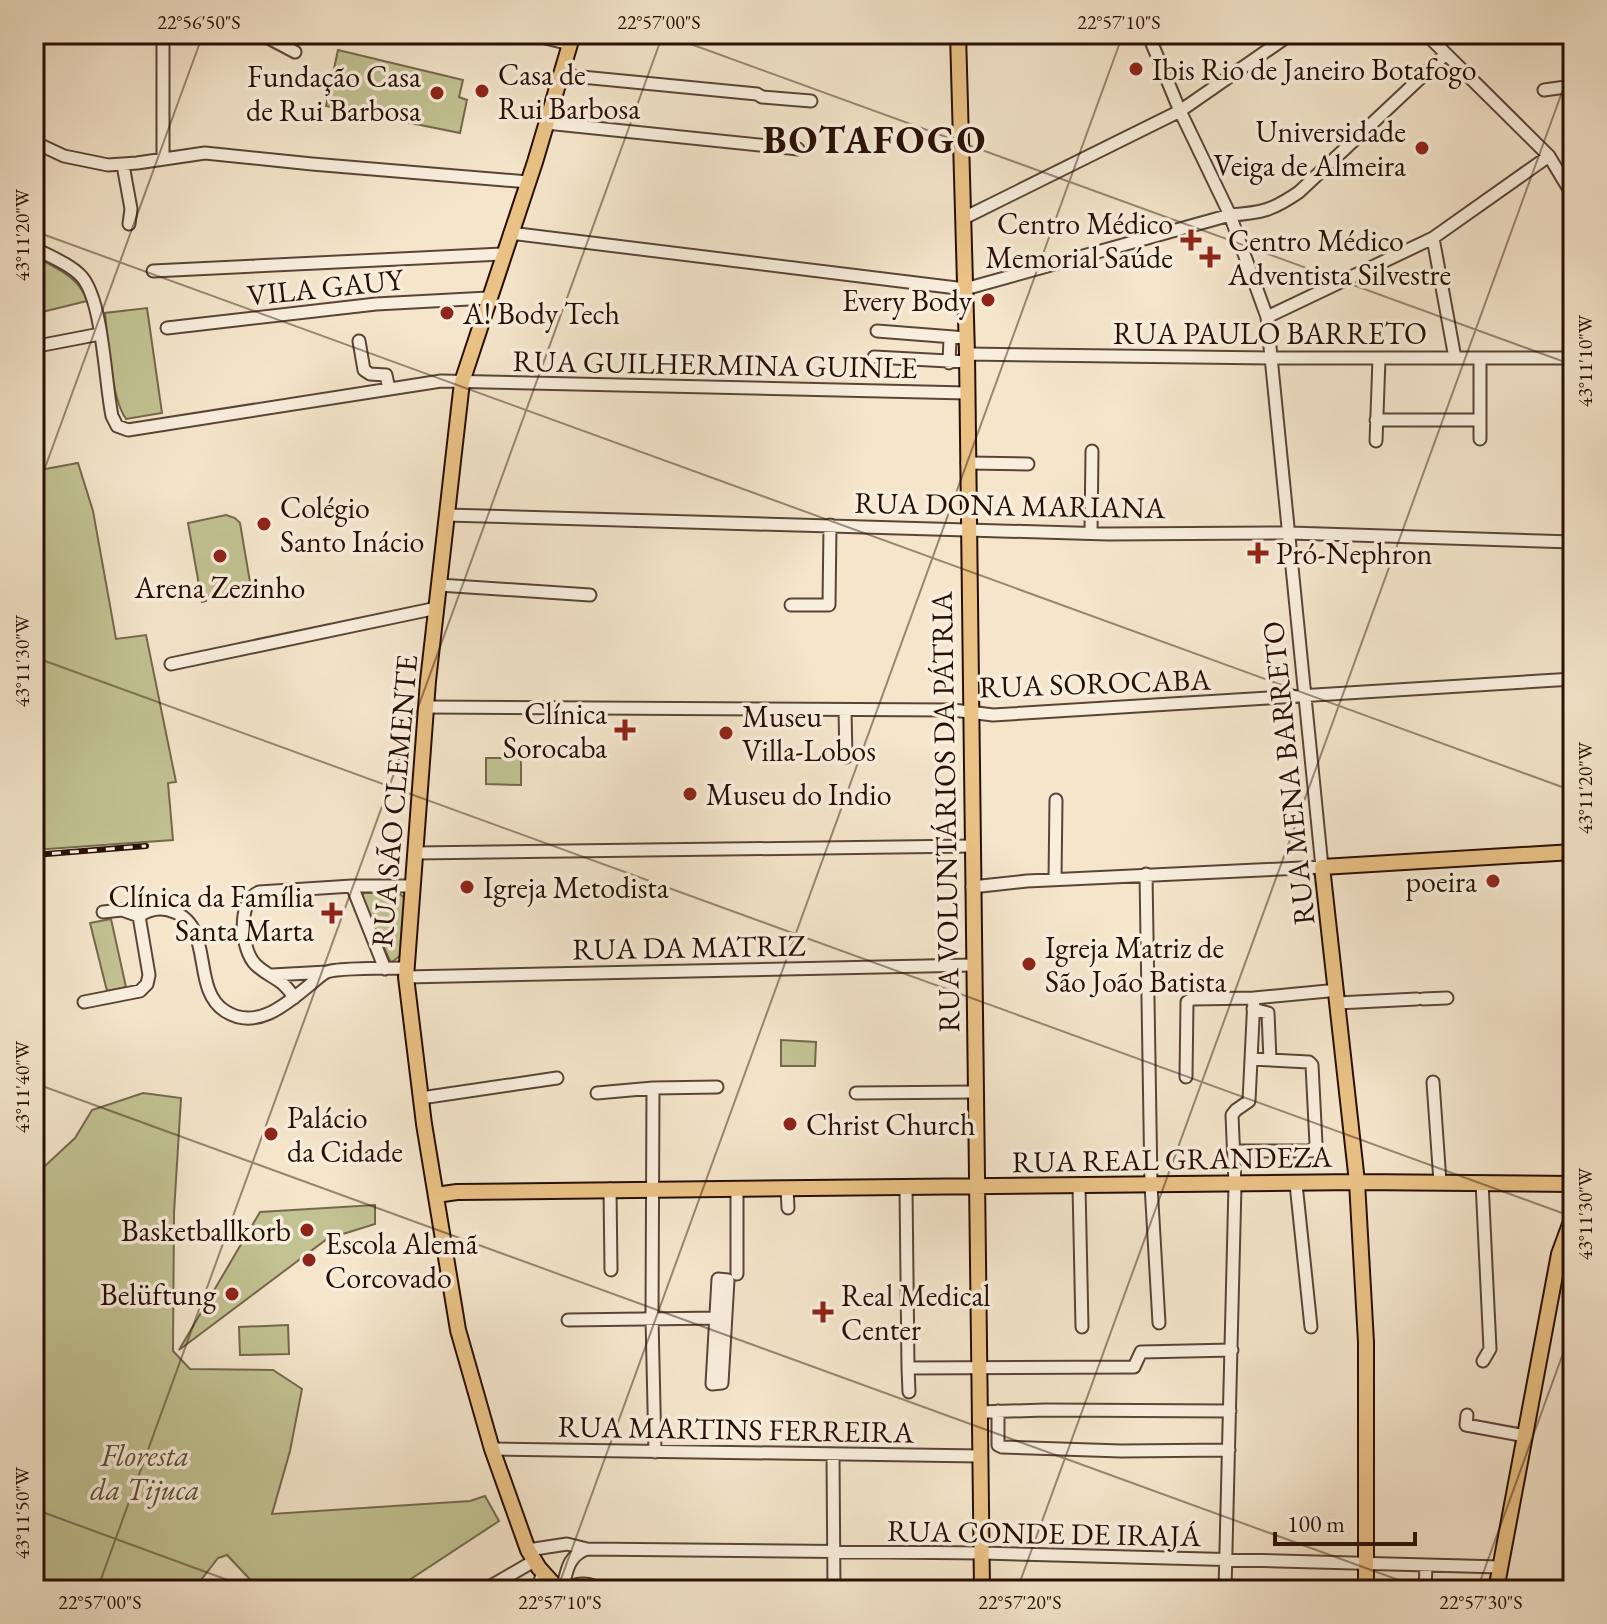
<svg xmlns="http://www.w3.org/2000/svg" width="1607" height="1624" font-family="'EB Garamond',serif">
	<rect width="100%" height="100%" fill="#f4e5cb"/>
	<filter id="stains"><feTurbulence type="fractalNoise" baseFrequency=".0025" numOctaves="4"/><feColorMatrix values="0 0 0 0 .2 0 0 0 0 .09 0 0 0 0 .02 0 0 0 .5 -.17"/></filter>
	<radialGradient id="worn" r=".72"><stop offset=".6" stop-color="#630" stop-opacity="0"/><stop offset="1" stop-color="#630" stop-opacity=".3"/></radialGradient>
	<path fill="#c2c292" stroke="#75684c" stroke-width="2" d="M338 50 463 80 459 97 467 100 460 133 326 106Z
		M40 259C59 270 80 278 87 301L34 314V263Z
		M147 308 162 413 126 419C111 398 108 340 105 313Z
		M78 463 93 511 116 639 146 635 176 782 168 783 173 840 34 850V471Z
		M226 515 235 518 240 523 250 582C243 596 220 599 206 596V601L202 602 188 523Z
		M486 758H521V785L486 784Z
		M397 892 406 899 402 954 391 963 361 897 364 893Z
		M111 919 126 987 107 991 90 923Z
		M781 1040 816 1042 815 1066H781Z
		M143 1093 181 1098 174 1213 173 1351 190 1369 273 1370 302 1389 290 1451 272 1514 470 1501 485 1496 499 1521 394 1590H260L227 1555 218 1558 201 1580 202 1590H34V1171L45 1166 75 1138 92 1110Z
		M375 1205V1224L327 1239 179 1350 260 1212Z
		M288 1325 289 1354 240 1355 239 1327Z"/>
	<g fill="none" stroke-linecap="round" stroke-linejoin="round">
		<g stroke="#5b4436" stroke-width="15">
			<path id="minor" d="M261 34 295 52
				M529 34 570 44
				M1426 34 1549 156 1573 196
				M561 75 757 94 762 97 811 101
				M1544 90 1573 86
				M546 123 798 149
				M34 142 64 156 108 165 137 163 205 153 312 164 528 182
				M163 159V34
				M123 165 131 209 129 224
				M964 218 1180 111 1291 34
				M510 233 965 289 1230 215C1262 213 1273 210 1299 192L1446 54
				M1433 238 1455 358
				M34 248C49 256 70 264 82 277 103 302 105 382 112 416L117 426 128 430 441 381 967 393
				M153 271 502 254
				M1267 317 1433 238 1549 156
				M167 328 376 304 488 298
				M877 331 966 338
				M359 341 364 370 370 374 386 375 389 389
				M43 345 100 334
				M967 354 1271 358H1573
				M874 357 967 362
				M1480 358V439
				M949 363 950 338
				M1376 420H1480
				M1376 441 1379 359
				M967 463 1028 464
				M446 515 1108 534 1290 533 1573 542
				M1091 533 1092 451
				M439 585 590 595
				M791 605H829L830 525
				M171 664 437 608
				M426 707 953 710 993 715 1573 679
				M845 711 846 757
				M416 853 972 846
				M1146 874 1151 1185 1159 1323
				M1055 879 1056 800
				M352 886 385 969
				M972 887 1027 881 1322 867 1267 317 1230 215 1180 111 1148 34
				M103 912 122 910 139 916
				M139 916C148 910 157 907 168 910 217 922 189 988 225 1011 257 1032 289 1002 312 983 316 980 322 974 327 972 336 968 393 968 407 968
				M272 975 327 972
				M406 977 972 965
				M294 998C283 978 271 979 256 965 241 951 236 902 259 892L352 886H413
				M1254 998 1328 991
				M1423 999 1447 998
				M84 1002 140 991 147 984 149 975 139 916
				M1337 1003 1417 999
				M1253 1009 1268 1013 1270 1060
				M1186 1077 1187 1002 1192 999 1254 998 1249 1101 1236 1110 1232 1115 1235 1185 1225 1590
				M1433 1082 1440 1182
				M653 1088 652 1318 655 1452
				M597 1093 653 1088 717 1087
				M856 1093 975 1092
				M421 1098 557 1078
				M1234 1151H1312L1316 1144 1312 1065 1309 1062 1251 1059
				M1482 1182 1490 1349 1483 1361
				M1296 1184 1311 1327
				M1079 1186 1082 1327
				M737 1188V1274
				M787 1188 788 1208
				M906 1188 908 1368 1134 1367 1141 1352 1232 1350
				M610 1189 611 1270
				M718 1279 728 1280 722 1383 712 1384Z
				M568 1320 719 1318
				M908 1368 909 1392
				M998 1411V1445L1002 1447 1121 1451 1229 1450
				M979 1412 1045 1410 1230 1411
				M1467 1415 1466 1425 1526 1436
				M492 1449 980 1456
				M833 1455 834 1590
				M528 1550 567 1544 587 1549 982 1553 1501 1567
				M484 1590 534 1561
				M537 1590 543 1572
				M562 1590C567 1572 567 1556 587 1549
				M564 1590C575 1583 590 1581 600 1590
				M1425 1590 1426 1566"/>
		</g>
		<g stroke="#280f05" stroke-width="18">
			<path id="major" d="M958 34 967 354 982 1590
				M436 1195 457 1192 1357 1182 1573 1184
				M559 1590 539 1568 528 1550 492 1449 458 1330 424 1124 406 977 428 681 462 382 535 162 573 34
				M1366 1590V1342L1357 1182 1322 867 1573 852
				M1496 1590 1559 1254 1573 1216"/>
		</g>
		<use href="#minor" stroke="#f8eedd" stroke-width="11"/>
		<use href="#major" stroke="#eac286" stroke-width="14"/>
		<g stroke="#280f05" stroke-width="6">
			<path id="rail" d="M34 855 146 846"/>
		</g>
		<use href="#rail" stroke="#f8eedd" stroke-width="3" stroke-dasharray="9" stroke-linecap="butt"/>
	</g>
	<path fill="none" stroke="#280f05" stroke-width="2" stroke-opacity="0.45" d="M663 34 1573 365M34 231 1573 791M34 498 203 34M34 657 1573 1217M34 1083 1426 1590M34 1509 255 1590M97 1590 663 34M557 1590 1123 34M1017 1590 1573 62M1477 1590 1573 1326"/>
	<g fill="#8f2418" stroke="#f8eedd" stroke-width="3">
		<circle cx="1136" cy="69" r="8"/>
		<circle cx="482" cy="91" r="8"/>
		<circle cx="437" cy="93" r="8"/>
		<circle cx="1422" cy="148" r="8"/>
		<path d="M1187 228h8v8h8v8h-8v8h-8v-8h-8v-8h8z"/>
		<path d="M1206 245h8v8h8v8h-8v8h-8v-8h-8v-8h8z"/>
		<circle cx="988" cy="300" r="8"/>
		<circle cx="447" cy="313" r="8"/>
		<circle cx="264" cy="524" r="8"/>
		<path d="M1254 541h8v8h8v8h-8v8h-8v-8h-8v-8h8z"/>
		<circle cx="220" cy="556" r="8"/>
		<path d="M621 718h8v8h8v8h-8v8h-8v-8h-8v-8h8z"/>
		<circle cx="726" cy="733" r="8"/>
		<circle cx="690" cy="794" r="8"/>
		<circle cx="1493" cy="881" r="8"/>
		<circle cx="467" cy="887" r="8"/>
		<path d="M328 901h8v8h8v8h-8v8h-8v-8h-8v-8h8z"/>
		<circle cx="1029" cy="964" r="8"/>
		<circle cx="790" cy="1124" r="8"/>
		<circle cx="271" cy="1134" r="8"/>
		<circle cx="307" cy="1230" r="8"/>
		<circle cx="309" cy="1260" r="8"/>
		<circle cx="232" cy="1294" r="8"/>
		<path d="M819 1300h8v8h8v8h-8v8h-8v-8h-8v-8h8z"/>
	</g>
	<g text-anchor="middle" dominant-baseline="central" stroke-width="7" stroke-linejoin="round" paint-order="stroke">
		<g font-size="30" fill="#280f05" stroke="#f8eedd" text-anchor="start">
			<text x="1152" y="69">Ibis Rio de Janeiro Botafogo</text>
			<text x="498" y="74">Casa de<tspan x="498" dy="34">Rui Barbosa</tspan></text>
			<text x="421" y="76" text-anchor="end">Fundação Casa<tspan x="421" dy="34">de Rui Barbosa</tspan></text>
			<text x="1406" y="131" text-anchor="end">Universidade<tspan x="1406" dy="34">Veiga de Almeira</tspan></text>
			<text x="1173" y="223" text-anchor="end">Centro Médico<tspan x="1173" dy="34">Memorial Saúde</tspan></text>
			<text x="1228" y="240">Centro Médico<tspan x="1228" dy="34">Adventista Silvestre</tspan></text>
			<text x="972" y="300" text-anchor="end">Every Body</text>
			<text x="463" y="313">A! Body Tech</text>
			<text x="280" y="507">Colégio<tspan x="280" dy="34">Santo Inácio</tspan></text>
			<text x="1276" y="553">Pró-Nephron</text>
			<text x="220" y="587" text-anchor="middle">Arena Zezinho</text>
			<text x="607" y="713" text-anchor="end">Clínica<tspan x="607" dy="34">Sorocaba</tspan></text>
			<text x="742" y="716">Museu<tspan x="742" dy="34">Villa-Lobos</tspan></text>
			<text x="706" y="794">Museu do Indio</text>
			<text x="1477" y="881" text-anchor="end">poeira</text>
			<text x="483" y="887">Igreja Metodista</text>
			<text x="314" y="896" text-anchor="end">Clínica da Família<tspan x="314" dy="34">Santa Marta</tspan></text>
			<text x="1045" y="947">Igreja Matriz de<tspan x="1045" dy="34">São João Batista</tspan></text>
			<text x="287" y="1117">Palácio<tspan x="287" dy="34">da Cidade</tspan></text>
			<text x="806" y="1124">Christ Church</text>
			<text x="291" y="1230" text-anchor="end">Basketballkorb</text>
			<text x="325" y="1243">Escola Alemã<tspan x="325" dy="34">Corcovado</tspan></text>
			<text x="216" y="1294" text-anchor="end">Belüftung</text>
			<text x="841" y="1295">Real Medical<tspan x="841" dy="34">Center</tspan></text>
		</g>
		<g font-size="30" fill="#280f05" stroke="#f8eedd">
			<text transform="translate(325 287) rotate(-6)">VILA GAUY</text>
			<text x="1270" y="333">RUA PAULO BARRETO</text>
			<text transform="translate(715 364) rotate(1)">RUA GUILHERMINA GUINLE</text>
			<text transform="translate(1010 505) rotate(1)">RUA DONA MARIANA</text>
			<text transform="translate(1095 683) rotate(-2)">RUA SOROCABA</text>
			<text transform="translate(1288 773) rotate(-96)">RUA MENA BARRETO</text>
			<text transform="translate(394 801) rotate(-85)">RUA SÃO CLEMENTE</text>
			<text transform="translate(945 812) rotate(-91)">RUA VOLUNTÁRIOS DA PÁTRIA</text>
			<text transform="translate(689 947) rotate(-1)">RUA DA MATRIZ</text>
			<text transform="translate(1172 1159) rotate(-1)">RUA REAL GRANDEZA</text>
			<text transform="translate(736 1429) rotate(1)">RUA MARTINS FERREIRA</text>
			<text transform="translate(1044 1533) rotate(1)">RUA CONDE DE IRAJÁ</text>
		</g>
		<g font-size="30" font-style="italic" fill="#5e4e36" stroke="#f8eedd">
			<text x="145" y="1455">Floresta<tspan x="145" dy="34">da Tijuca</tspan></text>
		</g>
		<g font-size="38" font-weight="bold" letter-spacing="2" fill="#280f05" stroke="#f8eedd">
			<text x="875" y="139">BOTAFOGO</text>
		</g>
	</g>
	<rect width="1607" height="1624" fill="none" stroke="#f4e5cb" stroke-width="88"/>
	<path d="M1275 1532v12h140v-12" fill="none" stroke="#280f05" stroke-width="4"/>
	<text x="1287" y="1532" font-size="24" fill="#280f05" stroke="#f8eedd" stroke-width="6" paint-order="stroke">100 m</text>
	<rect x="44" y="44" width="1519" height="1536" fill="none" stroke="#280f05" stroke-width="3"/>
	<g font-size="20" text-anchor="middle" fill="#280f05">
		<text x="199" y="29">22°56'50"S</text>
		<text x="659" y="29">22°57'00"S</text>
		<text x="1119" y="29">22°57'10"S</text>
		<text transform="translate(22 235) rotate(-90)" y="7">43°11'20"W</text>
		<text transform="translate(1585 361) rotate(-90)" y="7">43°11'10"W</text>
		<text transform="translate(22 661) rotate(-90)" y="7">43°11'30"W</text>
		<text transform="translate(1585 788) rotate(-90)" y="7">43°11'20"W</text>
		<text transform="translate(22 1087) rotate(-90)" y="7">43°11'40"W</text>
		<text transform="translate(1585 1214) rotate(-90)" y="7">43°11'30"W</text>
		<text transform="translate(22 1513) rotate(-90)" y="7">43°11'50"W</text>
		<text x="100" y="1609">22°57'00"S</text>
		<text x="560" y="1609">22°57'10"S</text>
		<text x="1020" y="1609">22°57'20"S</text>
		<text x="1481" y="1609">22°57'30"S</text>
	</g>
	<rect width="100%" height="100%" filter="url(#stains)"/>
	<rect width="100%" height="100%" fill="url(#worn)"/>
</svg>
